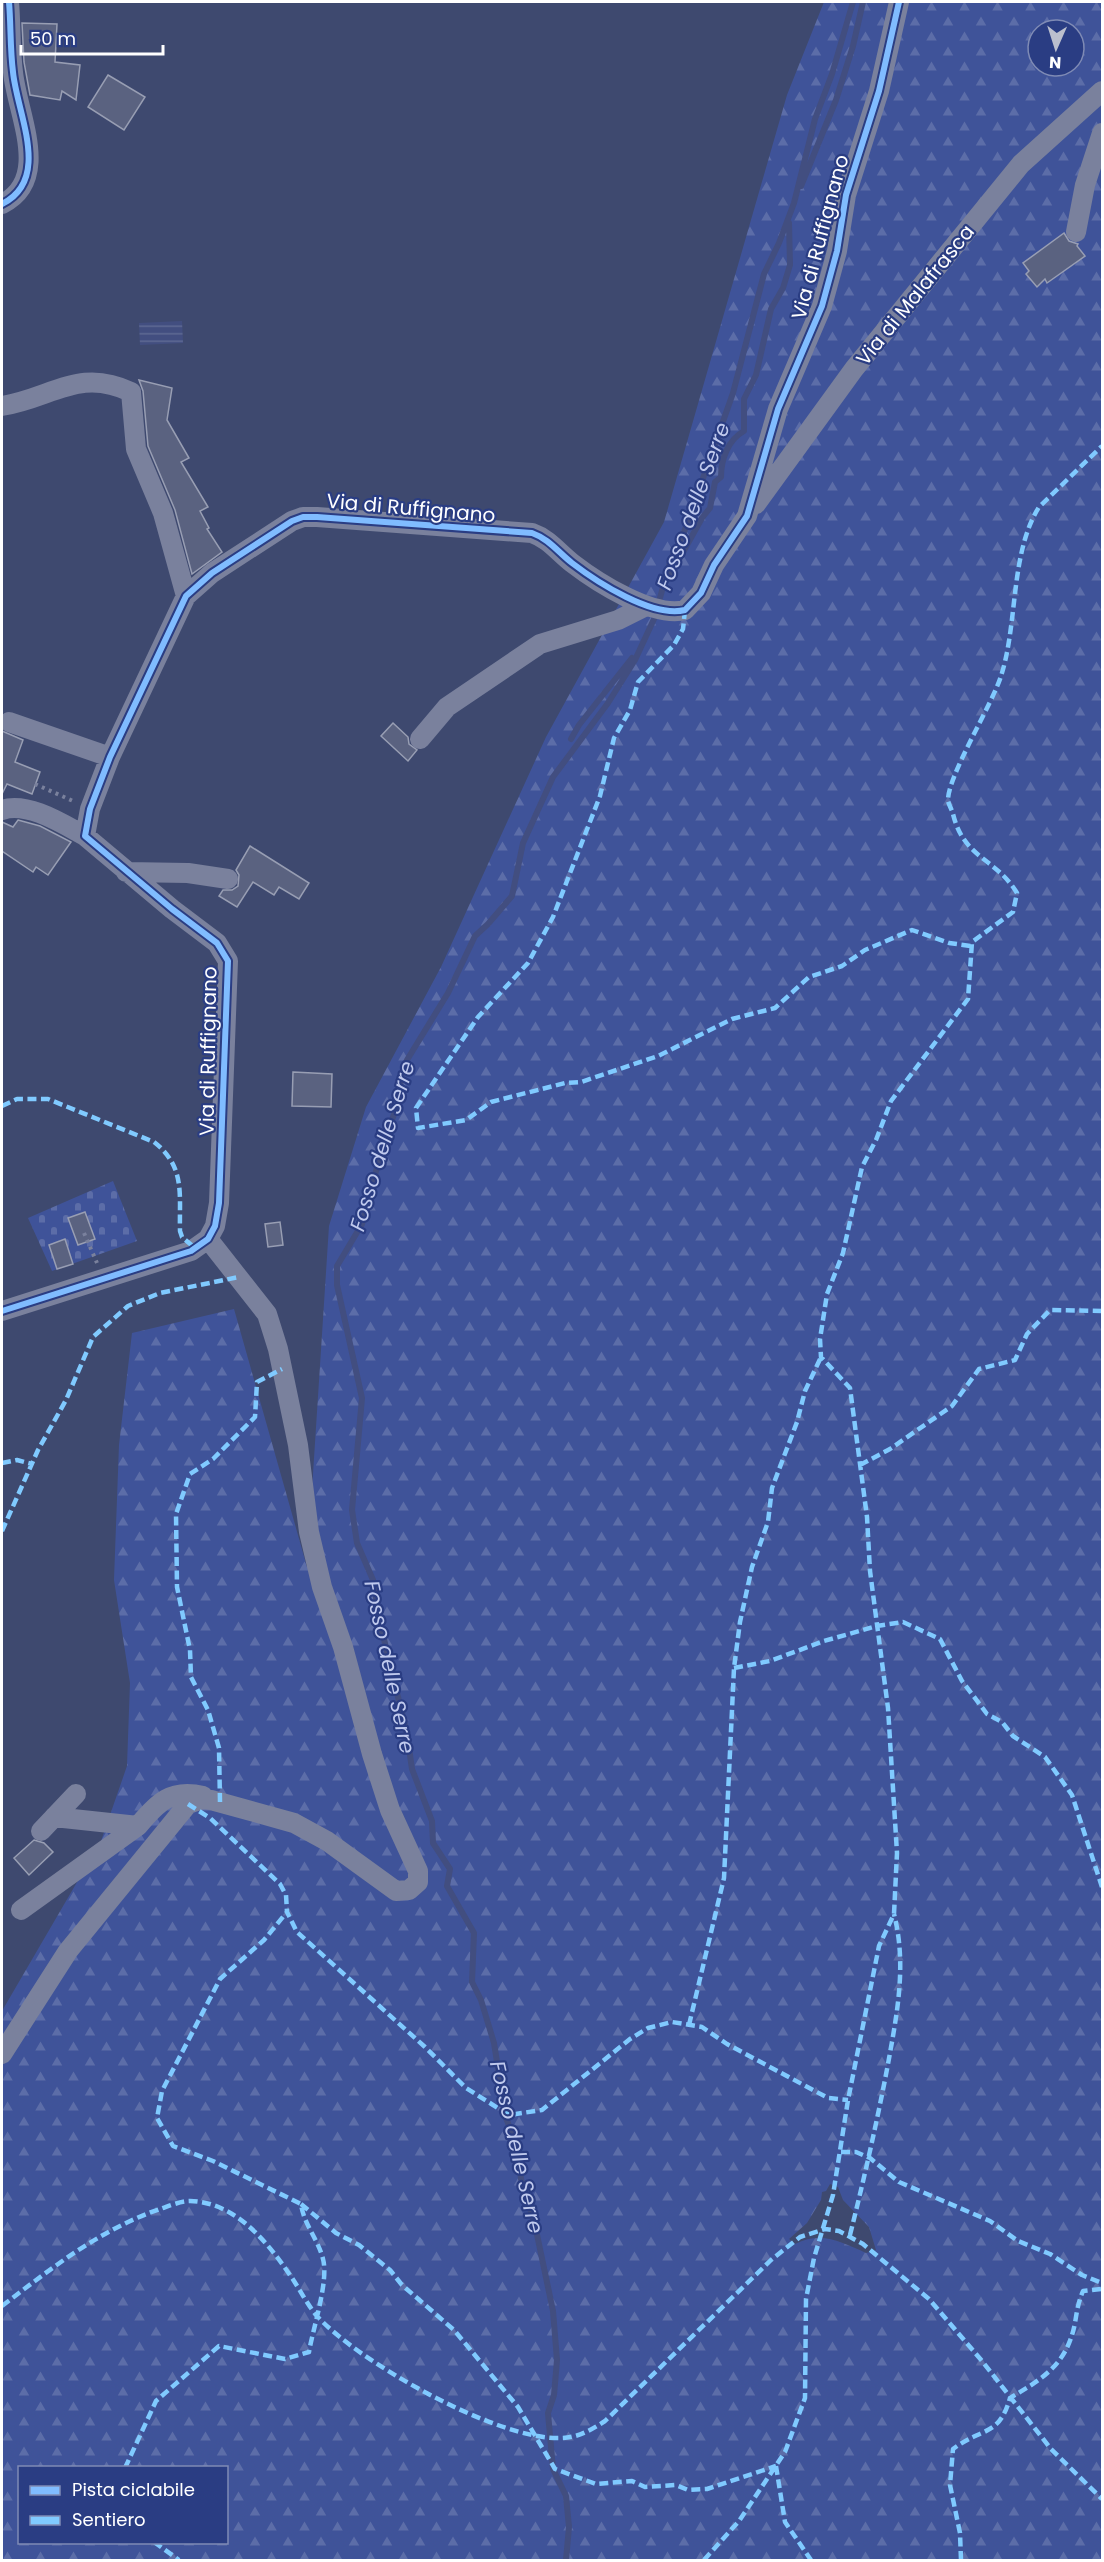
<svg xmlns="http://www.w3.org/2000/svg" width="1104" height="2562" font-family="Poppins,sans-serif">
	<defs>
		<pattern id="forest-firs" width="22" height="20" patternUnits="userSpaceOnUse" patternTransform="scale(1.5)"><rect width="22" height="20" fill="#3f5399"/><path d="M5 1l3.5 6h-7zM16 11l3.5 6h-7z" fill="#5c6da8"/></pattern>
		<pattern id="cemetery-stones" width="16" height="16" patternUnits="userSpaceOnUse" patternTransform="scale(1.5)"><rect width="16" height="16" fill="#3f5399"/><path d="M2 7V4a2 2 0 0 1 4 0v3zM10 15v-3a2 2 0 0 1 4 0v3z" fill="#5c6da8"/></pattern>
		<pattern id="water-rules" width="6" height="5" patternUnits="userSpaceOnUse" patternTransform="scale(1.5)"><rect width="6" height="5" fill="#424e80"/><path d="M0 2.5h6" fill="none" stroke="#5e6993"/></pattern>
	</defs>
	<rect width="100%" height="100%" fill="#3e496f"/>
	<path fill="url(#forest-firs)" fill-rule="evenodd" d="M824 2H1102V2560H2V2011L101 1841 127 1766 130 1683 114 1580 119 1445 132 1333 234 1309 307 1567 329 1226 366 1107 441 967 546 737 664 522 787 95ZM1038 30H1074V66H1038ZM830 2184 838 2187 843 2200 869 2227 876 2250 866 2253C841 2242 822 2231 795 2244L789 2239 807 2223 821 2200 822 2192 826 2191ZM20 2468H226V2542H20Z"/>
	<path fill="url(#cemetery-stones)" d="M113 1181 137 1241 52 1271 28 1218Z"/>
	<path fill="url(#water-rules)" d="M182 321 183 343 140 345 139 323Z"/>
	<g fill="none" stroke-linecap="round" stroke-linejoin="round">
		<path stroke="#424e80" stroke-width="6" d="M801 186 836 100 853 46 863 2
			M668 579 702 518 710 508 715 482 721 477C721 459 728 440 744 431V399L756 375 771 309 783 288 790 265 789 223
			M571 739 579 725 632 658
			M566 2560 569 2527 566 2496 553 2469 548 2413 554 2395 557 2360 553 2311 535 2225 521 2179 517 2146 506 2118 494 2043 481 2000 472 1982 474 1933 447 1886 450 1869 433 1843 432 1821 412 1769 407 1734 381 1627 373 1580 357 1543 352 1510 362 1398 337 1285V1266L362 1224 384 1141 399 1101 401 1076 407 1060 448 993 475 936 488 924 512 896 523 843 553 777 608 703 635 660 654 619 671 559 683 535 733 393 764 274 779 243 794 203 815 119 832 74 853 2"/>
	</g>
	<path fill="#5a6280" stroke="#989eb3" stroke-width="1.5" d="M22 23 57 24 55 62 80 65 76 100 62 91 60 100 30 95 24 62Z
		M108 75 145 97 124 130 88 107Z
		M1064 233 1069 241 1078 244 1077 246 1085 256 1047 283 1045 279 1037 287 1026 274 1029 271 1023 263Z
		M139 380 172 388 167 420 189 458 181 462 208 507 200 511 209 528 207 529 222 552 192 574 175 510 148 446 143 391Z
		M393 723 408 737 409 744 417 750 408 761 381 736Z
		M2 731 23 740 15 762 40 772 32 794 7 784 2 794Z
		M18 820 40 826 71 842 48 875 36 867 33 872 2 851V822L13 827Z
		M250 846 309 883 299 899 279 887 274 895 253 882 237 907 219 896 223 890H232L238 886 239 875 236 870Z
		M293 1072 332 1074 331 1107 292 1106Z
		M85 1212 95 1239 78 1245 68 1218Z
		M280 1222 283 1245 268 1247 265 1224Z
		M65 1239 73 1264 57 1269 49 1245Z
		M34 1840 44 1843 53 1852 29 1875 14 1858Z"/>
	<g fill="none" stroke-linecap="round" stroke-linejoin="round">
		<path stroke="#7a819d" stroke-width="4" stroke-dasharray="3 4.5" stroke-linecap="butt" d="M35 784 73 801
			M84 1233 97 1263"/>
		<path stroke="#7a819d" stroke-width="20" d="M2 204C52 179 17 114 13 72 10 49 11 25 9 2
			M1076 232 1085 185 1102 133
			M2 406C52 398 79 367 131 392L136 449 163 513 186 596
			M756 504 854 369 1021 164 1102 91
			M9 722 110 757
			M420 739 447 707 540 644 618 620 646 606
			M2 810C27 801 63 824 85 836
			M126 872 188 873 228 879
			M2 1311 191 1251 208 1239 215 1226 219 1203 228 961 217 943 172 909 85 836 90 809 110 757 186 596 212 573 292 521 303 517H317L532 533C549 539 558 552 572 563 598 583 653 618 685 610L701 593 714 565 747 516 778 409 822 306 837 251 846 195 879 91 899 2
			M54 1817 138 1826C157 1803 171 1788 203 1796
			M41 1831 76 1794
			M21 1910 138 1826
			M2 2054 68 1951 188 1804 202 1799 211 1800 294 1823 327 1841 396 1891 409 1890 418 1882V1871L390 1810 372 1754 343 1647 322 1587 309 1532 298 1445 278 1349 267 1314 208 1239"/>
		<path stroke="#80caff" stroke-width="4.5" stroke-dasharray="9 4.5" stroke-linecap="butt" d="M685 610 683 629 674 645 638 682 630 710 614 738 600 796 553 917 528 963 478 1017 416 1108 418 1128 466 1120 491 1102 565 1083 581 1082 658 1056 732 1019 775 1008 809 977 842 966 865 950 912 930 949 943 971 946
			M2 1106 17 1099H48L154 1142C186 1167 179 1195 180 1231L182 1237 196 1249
			M2 1463 17 1460 32 1464
			M860 1465 890 1449 952 1406 979 1369 1015 1360 1027 1334 1050 1310 1102 1311
			M2 1531 38 1450 66 1400 93 1337 128 1306 160 1293 239 1277
			M734 1668 770 1661 824 1641 877 1626 903 1622 940 1639 962 1681 987 1714 1002 1722 1013 1736 1045 1757 1072 1795 1102 1887
			M220 1802 219 1748 208 1710 191 1677 190 1650 177 1587 176 1514 190 1474 213 1459 255 1417 257 1382 282 1369
			M188 1804 210 1818 280 1884 286 1895 287 1912 297 1932 425 2047 466 2088 509 2115 542 2110 630 2039 648 2028 672 2022 702 2027 727 2044 828 2098 848 2100
			M689 2025 724 1878 734 1668 740 1622 752 1567 768 1522 772 1488 797 1422 805 1391 821 1357
			M841 2152H856L870 2158 899 2182 990 2221 1018 2241 1050 2254 1082 2275 1102 2283
			M301 2204 336 2233 359 2245 390 2270 402 2285 454 2330 518 2407 555 2469 596 2484 632 2481 645 2487 676 2485 688 2490 707 2489 776 2466
			M850 2235C864 2179 877 2122 888 2064 897 2014 907 1965 894 1914
			M2 2306C52 2268 99 2230 160 2209 169 2206 181 2201 190 2201 237 2202 270 2245 294 2281 301 2292 308 2305 316 2315 358 2362 497 2440 560 2438 578 2438 591 2430 605 2421L771 2260 800 2237 825 2229 839 2231 863 2244 929 2299 982 2361 1051 2449 1102 2499
			M776 2466 785 2522 811 2560
			M125 2468 156 2401 219 2346 285 2359 309 2352C313 2328 329 2281 323 2259 318 2239 304 2225 301 2204L213 2161 173 2146 157 2118 162 2091 220 1979 264 1940 287 1912
			M154 2542 179 2560
			M704 2560 739 2521 785 2452 805 2398 806 2299 814 2258 833 2195 848 2100 879 1946 894 1914 897 1853 888 1708 870 1571 867 1517 850 1388 821 1357 820 1339 827 1294 843 1253 862 1167 876 1140 891 1101 968 999 972 942 1013 912 1017 893C996 858 964 859 953 814 952 810 949 805 948 801 947 777 992 705 1001 676 1018 624 1010 553 1039 507L1102 446
			M961 2560 960 2533 950 2485 953 2449C982 2427 999 2437 1010 2398 1044 2378 1067 2364 1075 2323 1077 2311 1078 2303 1083 2291L1102 2289"/>
		<g stroke="#2a3d83" stroke-width="10">
			<path id="cycleway" d="M2 204C52 179 17 114 13 72 10 49 11 25 9 2
				M2 1311 191 1251 208 1239 215 1226 219 1203 228 961 217 943 172 909 85 836 90 809 110 757 186 596 212 573 292 521 303 517H317L532 533C549 539 558 552 572 563 598 583 653 618 685 610L701 593 714 565 747 516 778 409 822 306 837 251 846 195 879 91 899 2"/>
		</g>
		<use href="#cycleway" stroke="#80bcff" stroke-width="6"/>
	</g>
	<g text-anchor="middle" dominant-baseline="central" stroke-width="4.5" stroke-linejoin="round" paint-order="stroke">
		<g font-size="20" fill="#fff" stroke="#2a3d83">
			<text transform="translate(820 237) rotate(-75)">Via di Ruffignano</text>
			<text transform="translate(915 295) rotate(-51)">Via di Malafrasca</text>
			<text transform="translate(411 508) rotate(5)">Via di Ruffignano</text>
			<text transform="translate(208 1051) rotate(-89)">Via di Ruffignano</text>
		</g>
		<g font-size="21" font-style="italic" fill="#c0caee" stroke="#2a3d83">
			<text transform="translate(693 506) rotate(-70)">Fosso delle Serre</text>
			<text transform="translate(382 1146) rotate(-73)">Fosso delle Serre</text>
			<text transform="translate(390 1667) rotate(78)">Fosso delle Serre</text>
			<text transform="translate(517 2147) rotate(77)">Fosso delle Serre</text>
		</g>
	</g>
	<rect width="1104" height="2562" fill="none" stroke="#ffffff" stroke-width="6"/>
	<rect x="18" y="2466" width="210" height="78" fill="#2a3d83" stroke="#7f8bb5" stroke-width="1.5"/>
	<rect x="30" y="2486" width="30" height="9" fill="#80bcff" stroke="#7f8bb5" stroke-width="1.5"/>
	<text x="72" y="2496" font-size="18" fill="#ffffff">Pista ciclabile</text>
	<rect x="30" y="2516" width="30" height="9" fill="#80caff" stroke="#7f8bb5" stroke-width="1.5"/>
	<text x="72" y="2526" font-size="18" fill="#ffffff">Sentiero</text>
	<g transform="translate(1056 48) rotate(183)"><circle r="28" fill="#2a3d83" stroke="#7f8bb5" stroke-width="1.5"/>
	<path d="M0-4.5L10 22L0 15L-10 22Z" fill="#bbbfcd"/>
	<text y="-9" font-size="16" font-weight="bold" text-anchor="middle" fill="#ffffff">N</text>
	</g>
	<path d="M21 45v9h142v-9" fill="none" stroke="#ffffff" stroke-width="3"/>
	<text x="30" y="45" font-size="18" fill="#ffffff" stroke="#2a3d83" stroke-width="4.5" paint-order="stroke">50 m</text>
</svg>
